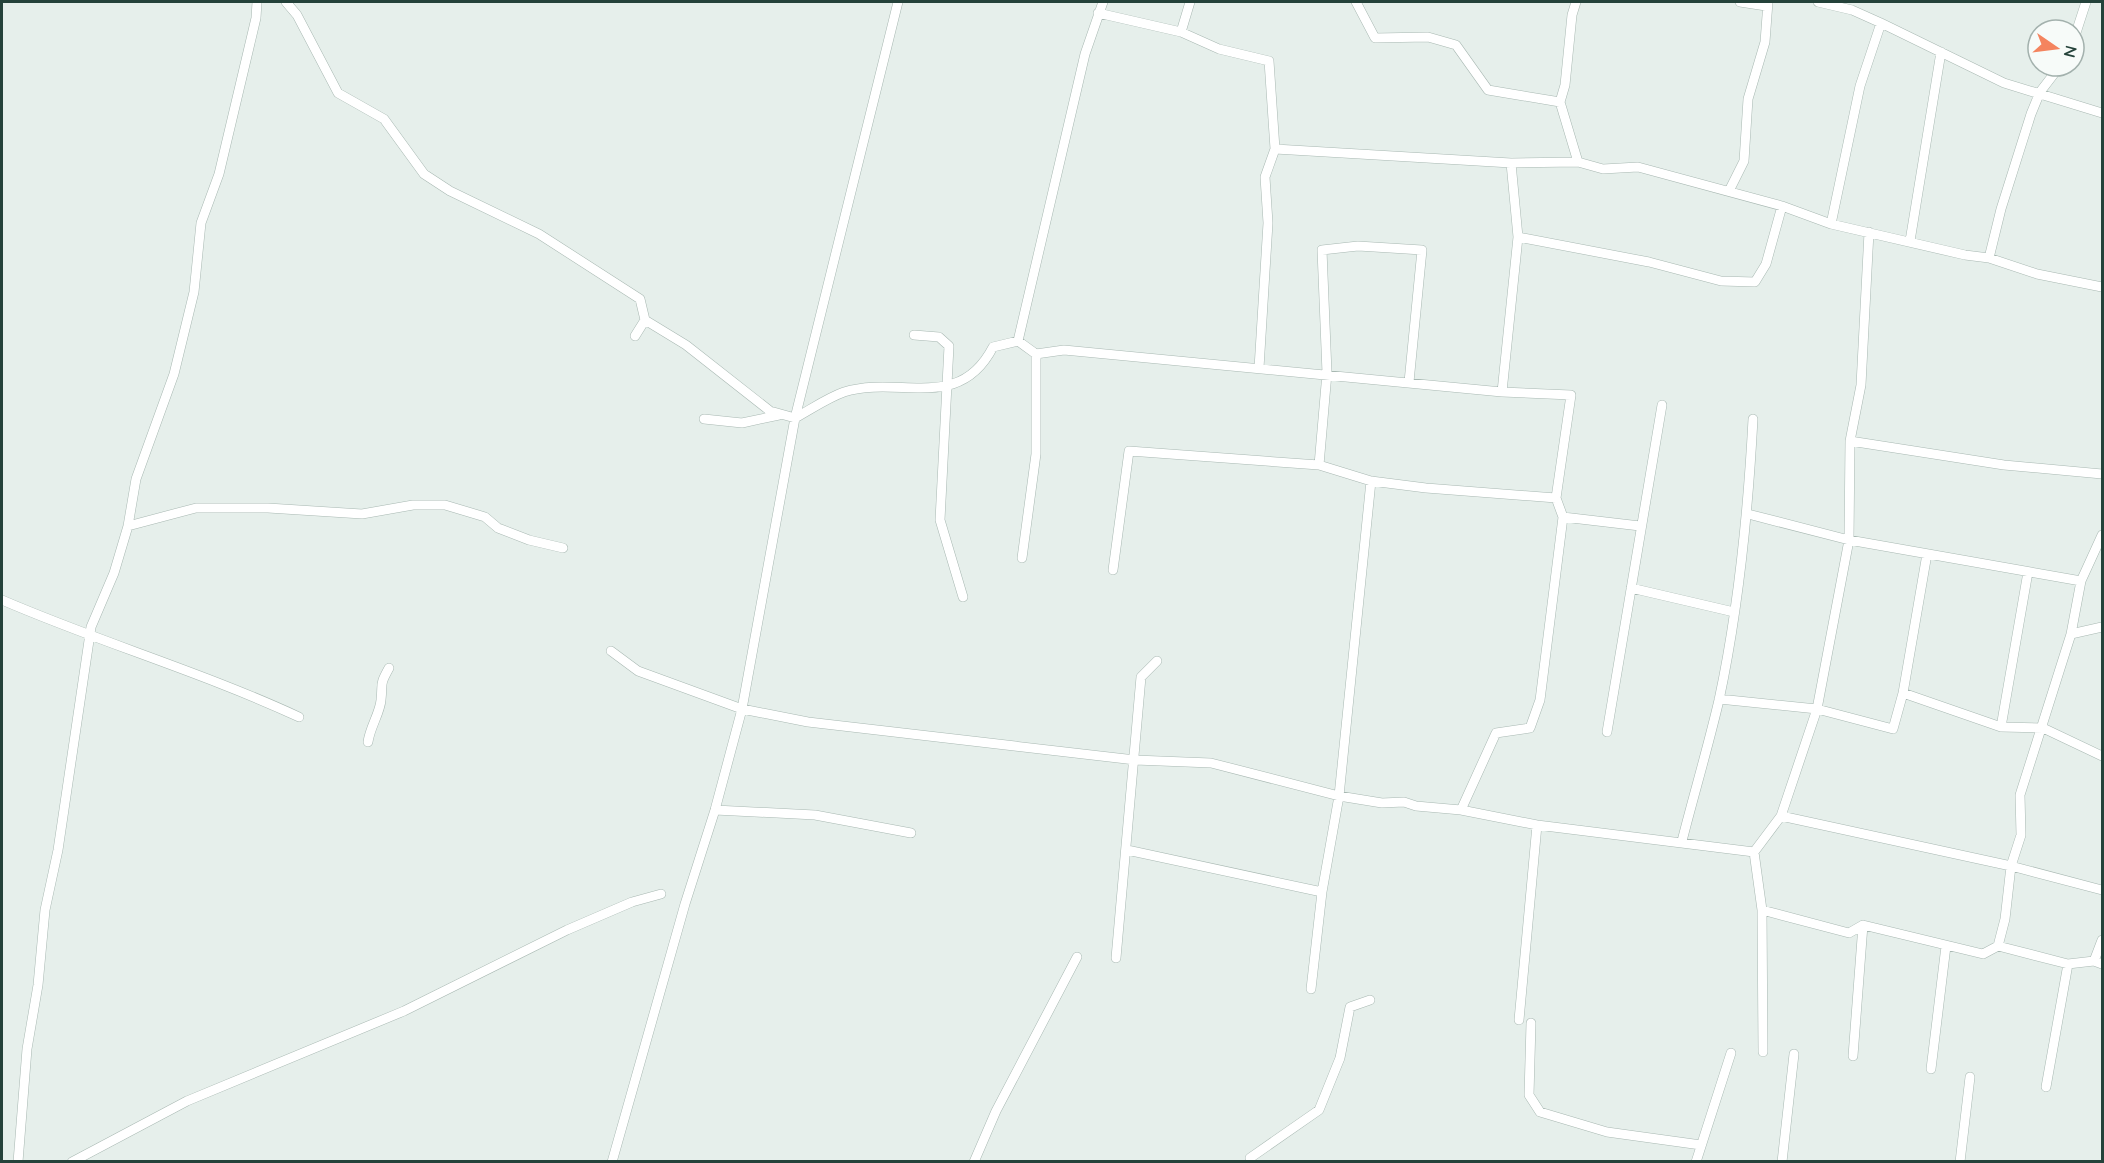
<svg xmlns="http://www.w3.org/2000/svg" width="2104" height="1163" font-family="Quicksand,sans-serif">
	<rect width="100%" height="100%" fill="#e6efeb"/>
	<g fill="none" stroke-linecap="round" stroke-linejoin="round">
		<g stroke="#a8b8b2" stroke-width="10">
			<path id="minor" d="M286 2 297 15 338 93 384 119 424 174 450 191 539 234 640 299 645 320 635 336
				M1356 2 1375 38 1428 37 1456 45 1488 90 1560 102
				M1576 2 1572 15 1565 85 1560 102 1578 162
				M1740 2 1766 6
				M1818 2 1852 10 1881 23 2004 83 2102 113
				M1098 13 1181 32 1219 49 1269 61 1275 149 1265 177 1268 223 1259 368
				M1181 32 1190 2
				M2074 39 2086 2
				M1275 149 1511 163 1578 162 1603 169 1638 167 1782 206 1831 224 1965 255 1989 258 2037 274 2102 287
				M1729 191 1744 161 1748 99 1765 42 1768 2
				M1831 224 1860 86 1881 23
				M1518 237 1649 262 1721 281 1755 282 1766 264 1782 206
				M1910 241 1941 52
				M1989 258 2001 209 2031 114 2040 92 2060 66
				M645 320 686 345 770 411 795 418C810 410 827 398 844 392 900 375 959 413 993 347L1018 341 1036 354 1064 350 1502 392 1571 395 1556 498 1563 517 1540 700 1530 728 1496 733 1461 810
				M914 335 939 337 949 346 940 520 963 597
				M1018 341 1085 54 1103 2
				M1502 392 1518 237 1511 163
				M704 419 742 423 779 415
				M1850 441 2004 465 2102 474
				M1371 481 1426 488 1556 498
				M1748 514 1849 540 2081 581 2071 634
				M1563 517 1640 526
				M128 526 196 508H268L362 514 413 505H445L485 517 498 528 529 540 563 548
				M1022 558 1036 454V354
				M1113 570 1129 451 1319 465
				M2081 581 2102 535
				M1631 588 1734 612
				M2 600C99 642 202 672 299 717
				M611 651 638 671 742 709 808 722 1135 760 1211 763 1339 796 1382 803 1404 802 1416 806 1461 810 1537 825 1754 852
				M1903 693 2001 727 2043 728 2102 756
				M1719 699 1817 709 1893 729 1903 693 1927 554
				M2001 727 2028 572
				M1607 732 1662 405
				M368 742C370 727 380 713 381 700 383 682 379 686 389 668
				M715 810 815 815 911 833
				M1781 816 2011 866 2102 890
				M1682 841C1694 794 1708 747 1719 700 1739 607 1748 513 1753 419
				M1127 850 1322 892
				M1762 910 1849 933 1863 925 1983 954 1998 946 2068 964 2094 961 2102 964
				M1998 946 2005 919 2011 866 2021 835 2020 795 2071 634 2102 627
				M1116 958 1141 677 1157 661
				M2094 961 2102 940
				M1311 989 1322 892 1339 796 1371 481 1319 465 1327 373 1322 250 1358 246 1422 250 1409 382
				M1519 1020 1537 825
				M1531 1023 1529 1095 1540 1112 1607 1132 1701 1145
				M1763 1052 1762 910 1754 852 1781 816 1817 709 1849 540 1850 441 1861 385 1869 232
				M1853 1056 1863 925
				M1931 1069 1946 946
				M2046 1087 2068 964
				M18 1162 27 1049 38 985 45 910 58 850 91 627 114 573 128 526 136 479 174 374 194 292 201 223 219 174 256 18 257 2
				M72 1162 187 1101 404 1011 567 930 632 902 661 894
				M612 1162 685 904 715 810 742 709 795 418 898 2
				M974 1162 996 1111 1077 957
				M1251 1162 1250 1158 1319 1110 1340 1058 1350 1007 1370 1000
				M1696 1162 1731 1053
				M1782 1162 1794 1054
				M1960 1162 1970 1077"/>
		</g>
		<use href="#minor" stroke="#fff" stroke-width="9"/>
	</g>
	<rect width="2104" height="1163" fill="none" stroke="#24423a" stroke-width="6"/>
	<g transform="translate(2056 48) rotate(104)"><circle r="28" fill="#f7fbf9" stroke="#a3b1ad" stroke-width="1.5"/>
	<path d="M0-4.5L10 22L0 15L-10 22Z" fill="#f4845f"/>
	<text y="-9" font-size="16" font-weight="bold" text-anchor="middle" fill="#24423a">N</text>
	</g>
</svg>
